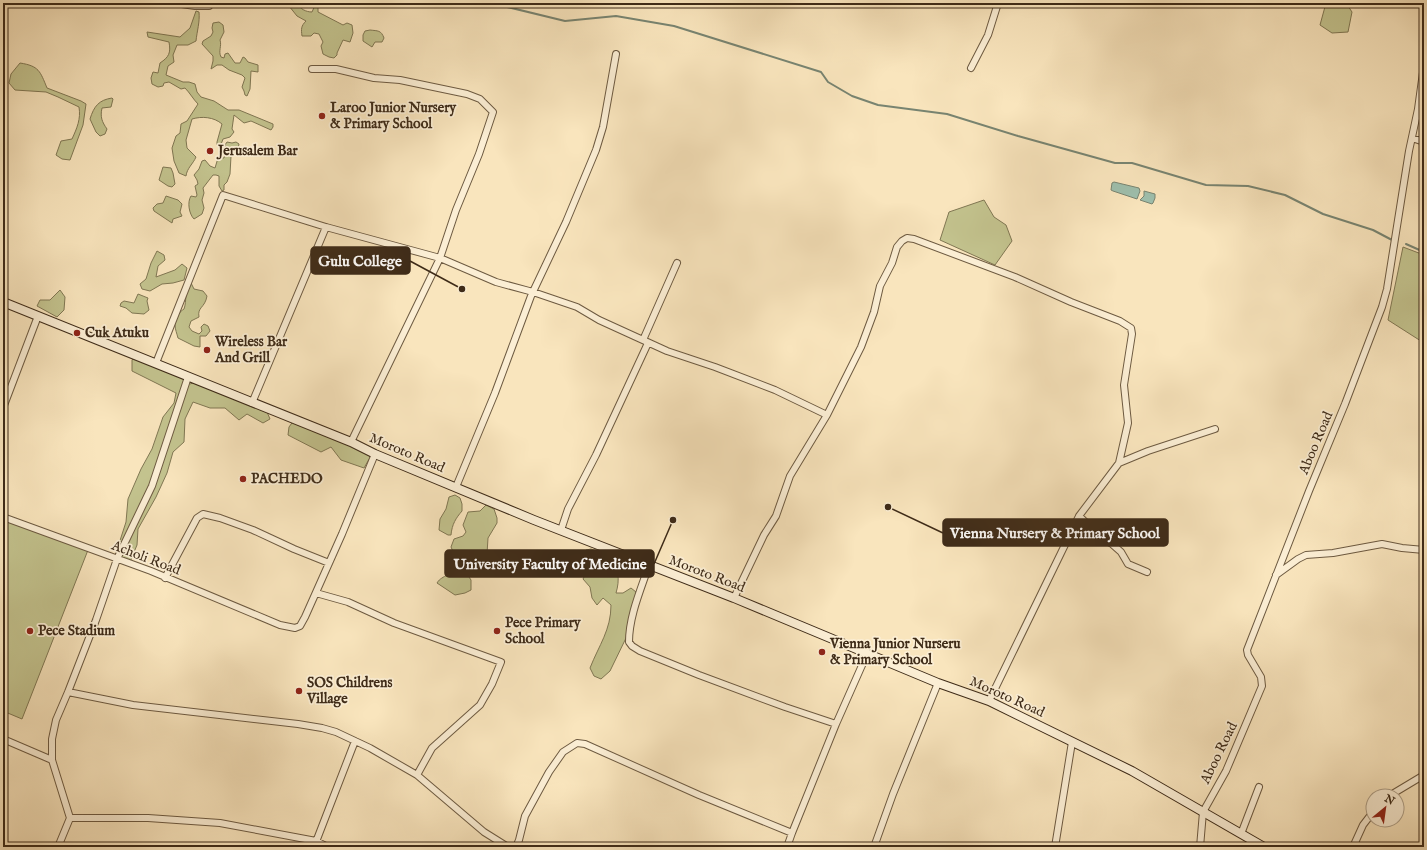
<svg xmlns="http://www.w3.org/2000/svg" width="1427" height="850" font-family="'IM FELL English',serif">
	<rect width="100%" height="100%" fill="#f9e5bd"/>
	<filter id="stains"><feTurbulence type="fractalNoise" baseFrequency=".005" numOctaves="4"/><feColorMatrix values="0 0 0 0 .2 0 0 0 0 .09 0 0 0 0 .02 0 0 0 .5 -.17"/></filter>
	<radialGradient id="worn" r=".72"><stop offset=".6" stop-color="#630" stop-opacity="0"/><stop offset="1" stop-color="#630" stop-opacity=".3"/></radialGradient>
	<path fill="#c3c38e" stroke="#807753" d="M290 3H297C300 9 306 12 312 12L316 3 318 5V12L343 25 347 23 352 25 353 33 350 42 343 40 337 53V55L334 58 329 57 323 54 321 46 323 42 319 34 314 33 311 36H302C301 29 301 26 306 21L297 16 289 6Z
		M1326 3H1346L1352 12 1348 32 1332 33 1320 25Z
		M196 11 199 12C200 22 197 31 196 41L188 45H177L173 55 174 62 168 66 166 75 183 82H189L195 84 197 92 201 97 214 101 228 110H239L273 124V127L271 130 251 121 244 123 234 115 232 129 234 132 230 137 223 139 220 147 217 145V142L222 124C214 117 202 116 192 119L186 140 187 148 196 157C193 164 187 168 186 176L179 173 174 161 172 148 176 136 180 133 181 124 187 121 198 104C193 99 190 93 185 88L181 89 169 82 164 83 163 86 158 87 152 84 151 78 153 72 158 73 160 63C169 57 171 53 169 42L148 37 147 32 180 37 190 28Z
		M219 22 223 25 224 32 220 40C222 46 218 51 221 57L224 58 225 54 228 53 235 63H240L243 57 245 58 248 62 258 65V72L251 71 250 89 247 96 245 95 244 91 242 87 245 78 242 75 229 70 222 65H217L211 69 213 61V56L202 44 203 41 211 36 213 32 212 28 213 23Z
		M370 30C378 31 381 30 384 38L382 42H375L372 47 363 41V35L365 31Z
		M20 63C39 66 40 71 47 88L81 101 86 104 83 125 70 160 62 159 56 155 61 141 72 139C77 128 81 119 79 107L58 97 46 92 15 90 9 83 11 74Z
		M112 98 113 99 111 107 102 108C100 117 102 122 107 129L105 134 100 136 96 132 90 119C94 106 99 100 112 98Z
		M227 142 232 143 236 142 239 144 237 153 231 156 230 174 227 182 224 185V190L222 191 219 186V176L216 175H213L203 188 204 193 202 200 204 208 202 214 194 219C189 214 187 202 191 196L196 197 197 195 195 186 198 184 197 180 194 175 199 169 202 161 205 160 210 166 215 168 218 158H224L225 154V145Z
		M163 167 171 168 173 173 175 184 172 187 168 186 159 180Z
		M166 196 178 200 182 204 180 212 182 216 173 219 172 223 154 211 153 208 157 204 163 203Z
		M984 200 994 217 1006 225 1012 241 995 265 940 240 949 212Z
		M1403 247 1424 255V343L1388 320Z
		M157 251 164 255 165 260 158 266 156 277 175 270 182 264 187 268 184 280 173 283 162 284 150 291 142 289 140 284 146 279 151 263Z
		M191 283 194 289 203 291 207 296C205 308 197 307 199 317L191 321 189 327 192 331 199 334 202 331 201 327 204 324 208 326 210 331 206 336H200V347L194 346 178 338C177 334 175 329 175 325 174 319 179 312 184 309 187 301 184 290 191 283Z
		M60 290 65 297 64 310 57 317 37 306 40 300H50Z
		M138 294 148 298 147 301 149 310 144 314 132 313 126 308 120 306 121 303 124 301 134 303Z
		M137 354 178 374 190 384 196 382 267 412 270 419 263 423 247 414 239 420 225 408H210L193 402 185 419 184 442 173 452 167 473 156 497 138 529 137 545 130 562 115 556 126 522 128 499 141 469 152 449 163 417 174 403 176 393 132 371V360Z
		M294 420 372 454 364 468 341 460 331 447 321 452 288 435 289 427Z
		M455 495 460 498 462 504V511C456 518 452 524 451 535H448L439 530 440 519 446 509 449 497Z
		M486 505 494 509 497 518V523L488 538 487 554 478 559 473 569 465 571 471 580V590L465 593 455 595 437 583C440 578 443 578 448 574 452 571 455 565 457 560L451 547 454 539 463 536 466 532 463 525 468 512 480 511Z
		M3 515 88 550 22 719 3 711Z
		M591 549 598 552 602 559 609 556C619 567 620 580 616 593H623L631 588 636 592 633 613 627 636 610 671 601 679 594 676 590 668C599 645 611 630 611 605L603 598 597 605 592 598 590 587 583 579 587 571 586 550Z"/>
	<path fill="#9ebfad" stroke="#788471" d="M1114 182 1139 188 1140 191 1137 199 1113 191 1111 190 1112 183Z
		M1144 191 1155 194V198L1153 203 1152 204 1140 200 1144 196Z"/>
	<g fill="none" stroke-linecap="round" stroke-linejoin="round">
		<path stroke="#788471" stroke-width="2" d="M491 3 565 21 616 16 674 26 821 72 828 82 852 96 878 105 947 114 1018 136 1115 163H1132L1206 185 1248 186 1285 195 1323 214 1373 230 1392 240
			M1406 244 1424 252"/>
		<g stroke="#6d5a41" stroke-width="8">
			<path id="minor" d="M175 3 195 6H209
				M971 68 988 35 998 3
				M312 69H336L374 78 400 80 467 94 480 99 493 112 479 154 456 210 440 258 351 442
				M1412 138 1424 142
				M643 340 677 263
				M156 363 223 195 326 227 440 258 496 282 533 292 577 307 599 320 667 351 715 367 775 390 827 415
				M252 403 326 227
				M3 408 38 316
				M1119 463 1148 451 1215 429
				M456 487 495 393 531 296 566 222 596 150 603 127 616 54
				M1079 516 1103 539 1112 544 1121 552 1128 564 1147 572
				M3 517 151 571 280 625 295 628 300 626 305 617 342 534 375 454
				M561 530 568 509 596 455 648 343
				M649 565C641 589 629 616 629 642L632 646 640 651 699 675 785 707 836 724
				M1276 575 1298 559 1306 555 1333 553 1382 544 1402 548 1424 550
				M165 578 197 518 203 514 220 518 253 530 294 549 329 563
				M316 593 348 602 394 623 501 662 492 684 480 705 432 748 417 775
				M734 598 764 535 776 516 790 476 827 415 861 347 874 312 880 286 892 263 897 247 902 241 907 238 914 239 1015 277 1071 302 1120 321 1131 328 1132 334 1124 385 1128 423 1119 463 1079 516 989 701
				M68 692 133 705 298 724 322 728 336 732 370 748 417 775 484 832 508 847
				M3 739 52 760
				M1389 796 1424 775
				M70 818H148L220 823 316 841 328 847
				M1241 834 1259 787
				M58 847 70 818 52 760V739L56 720 68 692 96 620 117 559 152 486 188 377
				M314 847 355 741
				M516 847 519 840 525 816 549 772 563 752 577 743 585 744 699 795 792 833 836 724 867 654
				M787 847 792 833
				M874 847 893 794 938 683
				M1055 847 1072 742
				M1200 847 1203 812 1226 771 1262 686 1261 677 1248 655 1247 650 1309 491 1345 404 1382 307 1387 289 1409 151 1418 109 1424 65
				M1353 847 1363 825 1373 812"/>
		</g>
		<g stroke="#3e2b18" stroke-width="10">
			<path id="secondary" d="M3 302 351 442 375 454 534 520 734 598 938 683 989 701 1132 771 1264 847"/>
		</g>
		<use href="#minor" stroke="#fbeed4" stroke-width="6"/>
		<use href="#secondary" stroke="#fbeed4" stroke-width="8"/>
	</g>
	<g fill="#8f2418" stroke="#fbeed4" stroke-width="1.5">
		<circle cx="322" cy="116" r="4"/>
		<circle cx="210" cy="151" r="4"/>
		<circle cx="77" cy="333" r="4"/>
		<circle cx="207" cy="350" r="4"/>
		<circle cx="243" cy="479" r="4"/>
		<circle cx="30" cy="631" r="4"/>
		<circle cx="497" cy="631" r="4"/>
		<circle cx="822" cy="652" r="4"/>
		<circle cx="299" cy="691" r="4"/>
	</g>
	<g text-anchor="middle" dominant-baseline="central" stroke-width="3.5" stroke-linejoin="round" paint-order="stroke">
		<g font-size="14" font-weight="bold" fill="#3e2b18" stroke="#fbeed4" text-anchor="start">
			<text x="330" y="108">Laroo Junior Nursery<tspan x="330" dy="16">&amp; Primary School</tspan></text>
			<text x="218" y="151">Jerusalem Bar</text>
			<text x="85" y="333">Cuk Atuku</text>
			<text x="215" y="342">Wireless Bar<tspan x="215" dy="16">And Grill</tspan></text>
			<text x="251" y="479">PACHEDO</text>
			<text x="505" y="623">Pece Primary<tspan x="505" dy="16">School</tspan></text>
			<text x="38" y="631">Pece Stadium</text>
			<text x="830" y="644">Vienna Junior Nurseru<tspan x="830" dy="16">&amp; Primary School</tspan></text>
			<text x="307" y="683">SOS Childrens<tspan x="307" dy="16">Village</tspan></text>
		</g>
		<g font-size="14" fill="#3e2b18" stroke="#fbeed4">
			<text transform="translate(1316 443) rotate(-67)">Aboo Road</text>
			<text transform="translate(407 453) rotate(23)">Moroto Road</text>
			<text transform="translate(146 558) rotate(21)">Acholi Road</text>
			<text transform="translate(707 574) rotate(21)">Moroto Road</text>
			<text transform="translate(1007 697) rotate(24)">Moroto Road</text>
			<text transform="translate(1219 753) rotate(-64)">Aboo Road</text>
		</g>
	</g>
	<path fill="none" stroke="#3e2b18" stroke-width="1.5" d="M462 289L410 261M888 507L943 533M673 520L654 564"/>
	<g fill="#3e2b18" stroke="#fbeed4" stroke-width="1.5">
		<circle cx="462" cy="289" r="4"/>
		<circle cx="888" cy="507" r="4"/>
		<circle cx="673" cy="520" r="4"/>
	</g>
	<g fill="#3e2b18" stroke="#3e2b18" stroke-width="1.5">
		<rect x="311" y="247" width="99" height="27" rx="4"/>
		<rect x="943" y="519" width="225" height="27" rx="4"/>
		<rect x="445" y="550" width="209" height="27" rx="4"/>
	</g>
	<g font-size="15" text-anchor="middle" font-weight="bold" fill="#fff">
		<text x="360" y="266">Gulu College</text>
		<text x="1055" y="538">Vienna Nursery &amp; Primary School</text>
		<text x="550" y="569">University Faculty of Medicine</text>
	</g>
	<rect width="1427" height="850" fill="none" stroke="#f9e5bd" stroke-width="16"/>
	<rect x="4" y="4" width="1419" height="842" fill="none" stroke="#3e2b18" stroke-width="2"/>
	<rect x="8" y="8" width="1411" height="834" fill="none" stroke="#3e2b18"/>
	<g transform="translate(1385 808) rotate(29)"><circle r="19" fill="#fbeed4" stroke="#afa089"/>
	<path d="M0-3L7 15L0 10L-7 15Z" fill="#8f2418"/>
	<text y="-6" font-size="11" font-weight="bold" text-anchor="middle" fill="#3e2b18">N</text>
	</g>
	<rect width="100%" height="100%" filter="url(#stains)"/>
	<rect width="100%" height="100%" fill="url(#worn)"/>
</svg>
